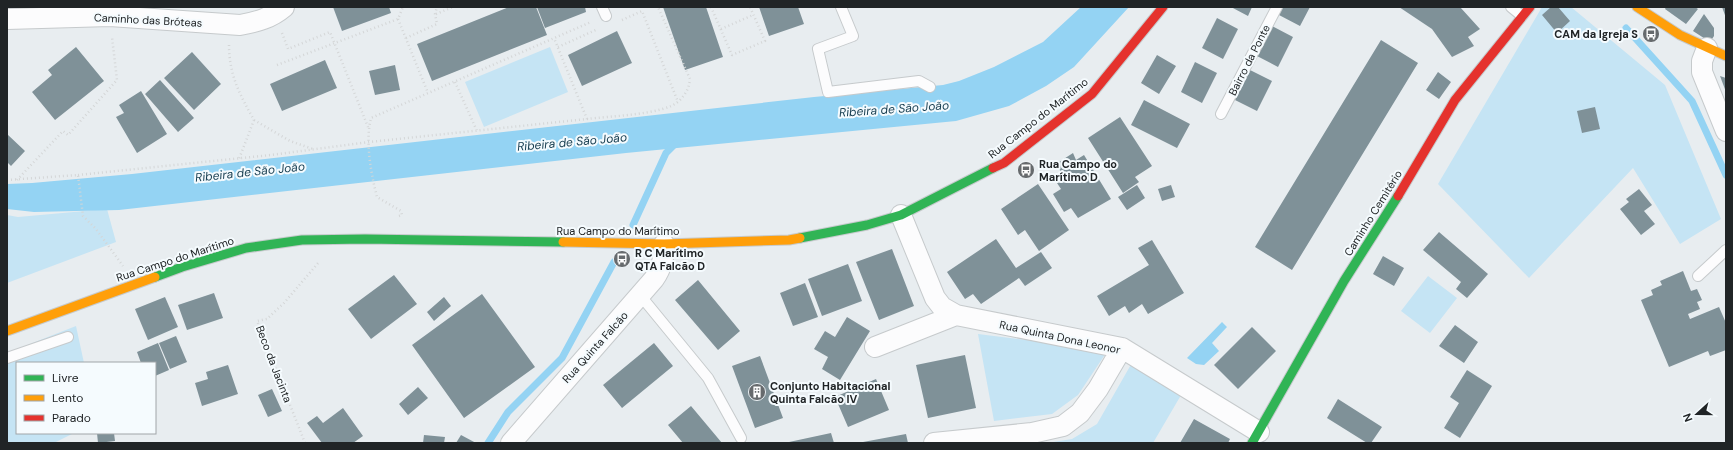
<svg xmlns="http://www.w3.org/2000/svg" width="1733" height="450" font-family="'DM Sans',sans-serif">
	<rect width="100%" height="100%" fill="#e8edf0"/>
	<path fill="#c5e4f4" d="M1542 7H1571L1665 85 1721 219 1680 244 1633 168 1529 278 1438 184Z
		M550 47 568 92 484 127 465 82Z
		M107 209 116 242 7 283V215L18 217Z
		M1428 276 1457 298 1430 333 1401 311Z
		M76 326 84 363H17V433H74L54 443H7V353Z
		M978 334 1108 350 1078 395 1052 414 994 421Z
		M1133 361 1184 390 1153 443H1047L1072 439 1097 424Z"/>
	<path fill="#94d3f3" d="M1081 7H1129L1074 67 1046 86 1009 106 956 121 626 153 119 210 34 212 7 209V184L32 183 132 174 814 97 943 85 959 81 994 67 1043 42Z
		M1222 322 1227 327 1212 343 1219 351 1204 365 1196 364 1187 358Z"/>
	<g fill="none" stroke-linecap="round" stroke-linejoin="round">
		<path stroke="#94d3f3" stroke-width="7" d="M1626 28 1692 101 1726 175
			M633 225 666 153 676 143
			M488 443 508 412 562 358 614 262"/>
	</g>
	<path fill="#7f9198" d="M7 7H63V8L7 11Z
		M333 7H389L391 13 342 31Z
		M509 7H536L547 35 432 81 417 44Z
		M537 7H585L586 12 545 28Z
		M663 7H706L723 57 685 70Z
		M759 7H798L804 24 769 36Z
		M1231 7H1252L1248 16Z
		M1283 7H1310L1300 26 1279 15Z
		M1399 7H1460L1480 29 1468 37 1474 46 1452 57 1432 29Z
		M1551 7H1558L1570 21 1557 33 1542 15Z
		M1666 7H1695L1698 9 1686 24 1665 9Z
		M1722 7H1726V18Z
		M1704 14 1714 28V36L1710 42 1693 31Z
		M1217 18 1238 29 1223 59 1202 48Z
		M1272 26 1293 37 1278 67 1257 56Z
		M617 31 632 63 582 86 568 55Z
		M1381 40 1418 63 1292 270 1255 247Z
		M76 47 104 81 55 120 32 92 52 75 48 70Z
		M192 52 221 84 194 110 164 78Z
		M1157 55 1176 66 1159 94 1141 83Z
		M325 60 337 88 282 111 270 84Z
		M1195 62 1217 73 1202 103 1181 92Z
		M395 65 400 90 375 95 369 71Z
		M1250 70 1272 81 1257 111 1235 100Z
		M1438 72 1451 82 1439 99 1426 90Z
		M1720 76 1726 78V92Z
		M160 80 194 118 178 132 145 94Z
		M141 91 167 134 137 153 116 117 124 113 119 105Z
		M1144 100 1190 124 1177 148 1131 125Z
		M1595 107 1600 129 1582 133 1577 111Z
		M1120 117 1152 166 1135 177 1139 182 1123 193 1088 138Z
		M7 134 25 151 11 166 7 162Z
		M1073 153 1076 160 1084 155 1111 199 1078 218 1071 208 1064 212 1053 194 1061 189 1053 177 1061 172 1056 164Z
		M1038 184 1069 230 1039 251 1025 230 1018 235 1001 209Z
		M1137 185 1145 198 1127 210 1118 197Z
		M1171 185 1175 197 1162 201 1158 189Z
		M1639 189 1652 205 1644 211 1655 224 1641 235 1620 209 1629 202 1626 199Z
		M1439 232 1488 274 1467 298 1456 289 1461 282 1423 250Z
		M996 239 1016 268 1041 252 1052 268 1025 286 1019 278 981 304 973 294 965 299 947 272Z
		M1152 240 1184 293 1148 314 1142 304 1129 313 1125 306 1109 316 1097 296 1149 265 1138 248Z
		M892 249 914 306 879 320 856 262Z
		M1383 256 1404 268 1394 286 1373 274Z
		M848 264 862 301 822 316 808 279Z
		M1683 271 1691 291 1697 289 1702 300 1697 302 1700 309 1688 314 1690 319 1719 307 1726 323V350L1710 356 1708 351 1669 367 1641 300 1653 295 1651 290 1662 285 1660 281Z
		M394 275 417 304 371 339 348 309Z
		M698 280 740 331 718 350 675 300Z
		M805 283 818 317 793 326 780 293Z
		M214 293 223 318 187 330 178 305Z
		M482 294 535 367 464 418 412 345Z
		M165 297 178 327 148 340 135 309Z
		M444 297 451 306 434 321 427 312Z
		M847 317 870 331 840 380 822 369 828 357 814 349 825 331 835 337Z
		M1455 325 1478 342 1464 363 1439 346Z
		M1252 327 1276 351 1238 389 1214 365Z
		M176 336 187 362 170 369 159 343Z
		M158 343 169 370 155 376V363H141L137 352Z
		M654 343 673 366 622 408 603 385Z
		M965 355 976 408 928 418 916 365Z
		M760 356 783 418 755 428 732 366Z
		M228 365 238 394 202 406 195 383 208 379 206 372Z
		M1467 370 1492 386 1460 438 1444 428 1459 403 1450 397Z
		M876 379 889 410 848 427 835 397Z
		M418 387 428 398 408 415 399 404Z
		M272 389 282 411 268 417 258 395Z
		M1338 399 1382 427 1371 443H1367L1327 418Z
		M691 406 722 443H683L668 425Z
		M343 408 363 436 353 443H322L307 423 317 416 323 423Z
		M1194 419 1230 439 1228 443H1180Z
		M97 433H114L115 441 98 443Z
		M831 433 834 443H789V442Z
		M906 434 908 443H863V442Z
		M424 435 445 437 444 443H423Z
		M461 435 476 443H456Z"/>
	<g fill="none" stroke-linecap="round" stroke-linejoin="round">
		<g stroke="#c6cacc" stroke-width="12">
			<path id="lane" d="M602 7 606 16
				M841 7 853 36 818 49 828 92 919 81 930 87
				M1511 7 1522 16
				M1221 114 1277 7
				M1698 276 1726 250
				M640 295 708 378 741 438
				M7 358 68 337"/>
		</g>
		<g stroke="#c6cacc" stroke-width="22">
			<path id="street" d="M7 19 110 16 240 25C257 22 271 18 284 7
				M1707 48 1702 61V72L1726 131
				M901 215 935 298 942 307 956 315 1122 348 1259 432
				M875 347 956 315
				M511 443 654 279C662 267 664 258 664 244
				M934 443 1032 433 1063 426 1080 413 1098 389 1122 348"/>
		</g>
		<g stroke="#c6cacc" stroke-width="11">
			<path id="fast" d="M800 238 867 225 901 215 993 168
				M155 277 182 267 246 248 302 240 365 239 563 242
				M1252 443 1344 281 1398 196"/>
		</g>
		<g stroke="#c6cacc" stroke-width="11">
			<path id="slow" d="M1637 7 1680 35 1726 56
				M563 242 664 244 789 240 800 238
				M7 331 155 277"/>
		</g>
		<g stroke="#c6cacc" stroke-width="11">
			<path id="jam" d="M993 168 1004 163 1092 94 1163 7
				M1398 196 1455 100 1530 7"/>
		</g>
		<path stroke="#d4d6d7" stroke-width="2.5" stroke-dasharray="1 3" stroke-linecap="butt" d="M711 7 732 55 765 41 750 7
			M436 14 453 7
			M398 19 428 93
			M622 20 642 11 678 102
			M721 29 753 15
			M282 33 288 49 330 32 368 127
			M406 38 437 24 435 14 437 7
			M229 45C229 75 240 95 254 120L239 159
			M558 47 598 29
			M277 65 398 19 403 7
			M455 82 477 131
			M587 119C609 116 664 115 679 101 686 94 689 88 690 79L658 7
			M254 120 290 141 313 149
			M78 175 271 155 369 142 587 119 554 38
			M7 180 78 175 83 216 96 229 123 266
			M17 180 63 131 68 135 117 80 112 37
			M399 216 402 215 401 211 377 197C371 174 365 141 371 118L591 22
			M305 443 257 321 267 319 284 303 319 262"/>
		<use href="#lane" stroke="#fcfcfd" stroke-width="10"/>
		<use href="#street" stroke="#fcfcfd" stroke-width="20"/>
		<use href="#fast" stroke="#30b455" stroke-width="9"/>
		<use href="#slow" stroke="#ff9f0a" stroke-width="9"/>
		<use href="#jam" stroke="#e5322d" stroke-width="9"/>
	</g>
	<defs>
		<g id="bus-disc" transform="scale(0.9)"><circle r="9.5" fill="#666a6d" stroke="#f5fbfe"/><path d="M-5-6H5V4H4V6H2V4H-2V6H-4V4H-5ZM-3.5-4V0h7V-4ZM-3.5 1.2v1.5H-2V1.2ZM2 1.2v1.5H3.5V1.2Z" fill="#fff"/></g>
		<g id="building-disc" transform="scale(0.9)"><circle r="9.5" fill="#666a6d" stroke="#f5fbfe"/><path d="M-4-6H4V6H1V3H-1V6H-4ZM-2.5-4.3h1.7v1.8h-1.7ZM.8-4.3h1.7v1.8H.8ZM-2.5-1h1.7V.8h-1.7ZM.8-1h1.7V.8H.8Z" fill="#fff"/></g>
	</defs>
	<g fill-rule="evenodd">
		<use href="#bus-disc" x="1651" y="34"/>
		<use href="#bus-disc" x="1026" y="170"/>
		<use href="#bus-disc" x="622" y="259"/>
		<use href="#building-disc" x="757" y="392"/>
	</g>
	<g text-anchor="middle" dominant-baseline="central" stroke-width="4" stroke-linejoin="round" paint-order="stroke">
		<g font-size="11" fill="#202426" stroke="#f5fbfe">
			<text transform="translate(148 20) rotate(3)">Caminho das Bróteas</text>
			<text transform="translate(1249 60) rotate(-63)">Bairro da Ponte</text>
			<text transform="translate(1038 118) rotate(-38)">Rua Campo do Marítimo</text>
			<text transform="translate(1373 213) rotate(-58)">Caminho Cemitério</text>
			<text x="618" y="231">Rua Campo do Marítimo</text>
			<text transform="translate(175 259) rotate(-18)">Rua Campo do Marítimo</text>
			<text transform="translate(1060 337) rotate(12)">Rua Quinta Dona Leonor</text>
			<text transform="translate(595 347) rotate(-48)">Rua Quinta Falcão</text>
			<text transform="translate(274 364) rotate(69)">Beco da Jacinta</text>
		</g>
		<g font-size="11" font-weight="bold" fill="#202426" stroke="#f5fbfe" text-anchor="start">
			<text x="1638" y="34" text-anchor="end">CAM da Igreja S</text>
			<text x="1039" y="164">Rua Campo do<tspan x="1039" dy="13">Marítimo D</tspan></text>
			<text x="635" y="253">R C Marítimo<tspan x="635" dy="13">QTA Falcão D</tspan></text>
			<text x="770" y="386">Conjunto Habitacional<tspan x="770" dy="13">Quinta Falcão IV</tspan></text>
		</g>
		<g font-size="12" font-style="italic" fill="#153c4f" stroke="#f5fbfe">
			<text transform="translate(894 109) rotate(-4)">Ribeira de São João</text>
			<text transform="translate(572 142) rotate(-5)">Ribeira de São João</text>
			<text transform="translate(250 172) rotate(-6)">Ribeira de São João</text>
		</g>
	</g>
	<rect width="1733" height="450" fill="none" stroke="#202426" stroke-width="16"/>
	<rect x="16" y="362" width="140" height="72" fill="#f5fbfe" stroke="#a0a5a8"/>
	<rect x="24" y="375" width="20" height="6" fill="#30b455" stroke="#a0a5a8"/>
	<text x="52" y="382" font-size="12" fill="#202426">Livre</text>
	<rect x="24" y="395" width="20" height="6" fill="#ff9f0a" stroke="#a0a5a8"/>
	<text x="52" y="402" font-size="12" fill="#202426">Lento</text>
	<rect x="24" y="415" width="20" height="6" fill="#e5322d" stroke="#a0a5a8"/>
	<text x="52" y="422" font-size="12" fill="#202426">Parado</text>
	<g transform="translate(1697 414) rotate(249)" stroke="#f5fbfe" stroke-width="3" paint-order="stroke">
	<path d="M0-3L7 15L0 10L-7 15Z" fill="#202426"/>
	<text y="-6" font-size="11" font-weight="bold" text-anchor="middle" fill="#202426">N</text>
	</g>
</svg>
